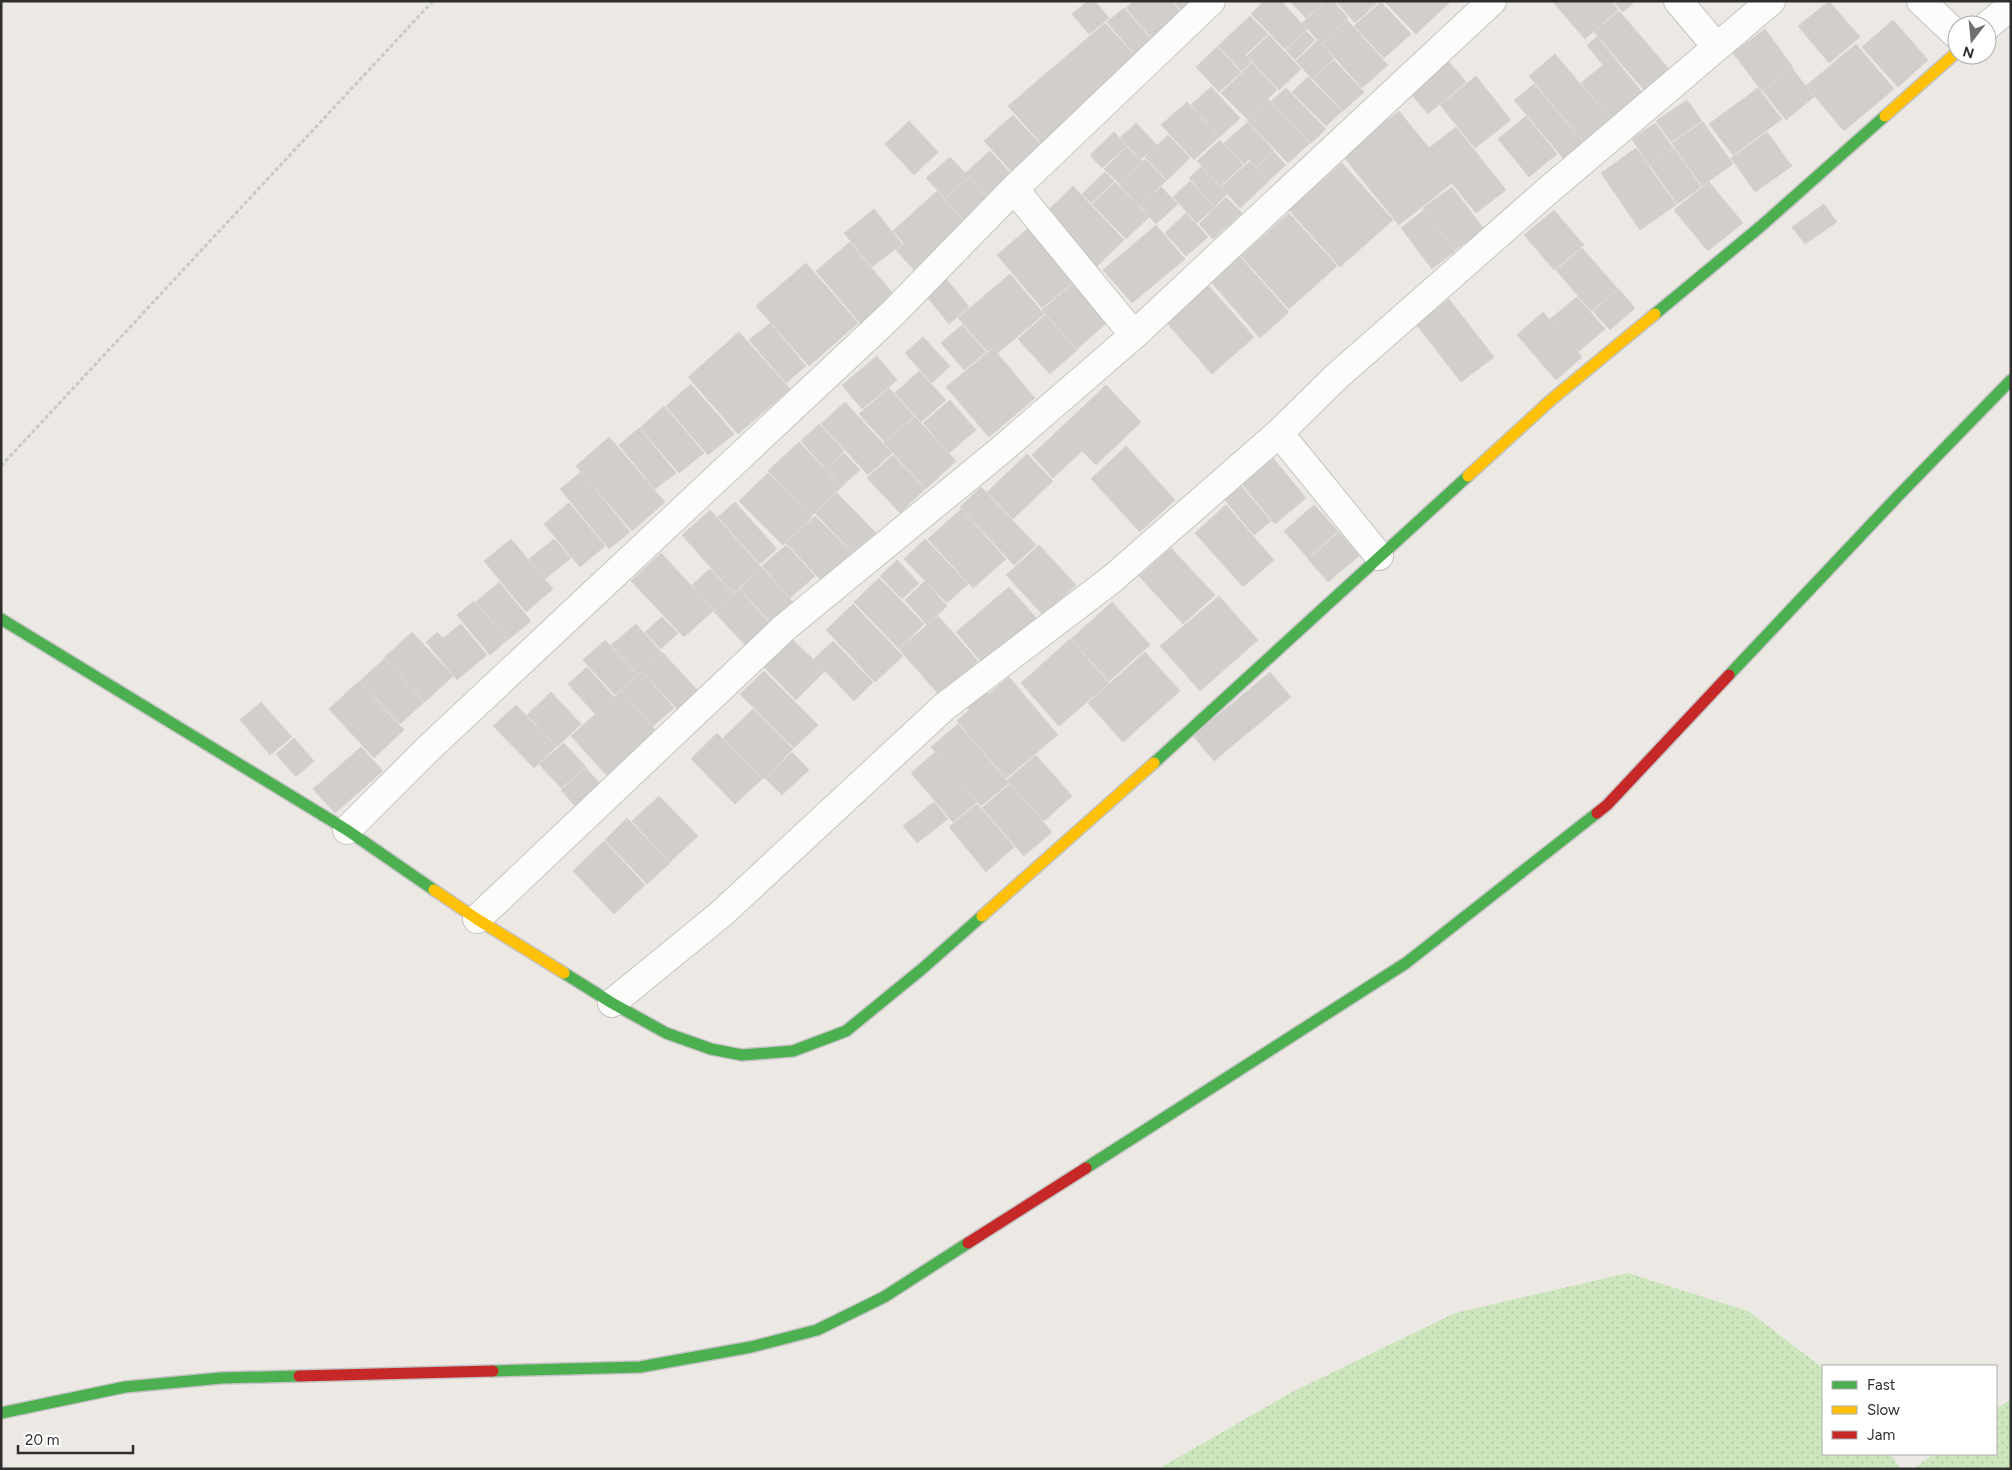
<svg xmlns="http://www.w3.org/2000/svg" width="2012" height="1470" font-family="Figtree,sans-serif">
	<defs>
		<pattern id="grass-dots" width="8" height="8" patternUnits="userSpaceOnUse" patternTransform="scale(1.25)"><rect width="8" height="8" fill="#cee6be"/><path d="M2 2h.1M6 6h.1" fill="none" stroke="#b1c6a4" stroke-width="1.8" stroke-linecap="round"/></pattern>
	</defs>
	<rect width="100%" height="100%" fill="#ece8e4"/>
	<path fill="url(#grass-dots)" d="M1628 1273 1748 1311 1823 1368V1454H1890L1901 1469H1158L1292 1392 1455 1313Z
		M2011 1399V1469H1913L1934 1454H1996V1409Z"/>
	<path fill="#d1cecb" stroke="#d7d4d0" d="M1088 1H1095L1109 18 1089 34 1072 14Z
		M1134 1H1171L1185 17 1155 42 1126 8Z
		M1173 1H1202L1186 16Z
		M1264 1H1281L1307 29 1285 49 1251 14Z
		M1290 1H1325L1306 18Z
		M1326 1H1333L1348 18 1321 43 1302 23Z
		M1336 1H1377L1378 2 1355 23Z
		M1384 1H1451L1416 34Z
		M1552 1H1611L1618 10 1585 39Z
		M1613 1H1635L1623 12Z
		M1829 1 1860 37 1829 63 1798 26Z
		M1381 2 1411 34 1384 58 1354 26Z
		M1124 8 1155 44 1138 58 1107 22Z
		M1619 11 1669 69 1644 90 1594 32Z
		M1250 16 1268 34 1245 55 1251 62 1242 71 1218 46Z
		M1347 20 1388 65 1362 88 1322 43Z
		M1893 20 1928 60 1898 87 1862 47Z
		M1105 23 1139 60 1041 143 1008 106Z
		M1765 29 1793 67 1762 91 1733 53Z
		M1306 31 1315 40 1295 60 1286 50Z
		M1269 35 1301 69 1279 90 1247 56Z
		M1597 37 1642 92 1610 118 1581 83 1603 65 1587 45Z
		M1318 40 1334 58 1312 79 1296 61Z
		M1856 44 1894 89 1844 131 1806 86Z
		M1217 47 1241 72 1219 92 1196 67Z
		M1555 54 1611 120 1584 142 1529 76Z
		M1444 56 1466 82 1428 114 1405 87Z
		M1334 60 1364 92 1343 111 1313 79Z
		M1252 63 1277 90 1247 119 1221 93Z
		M1792 68 1814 97 1786 120 1763 91Z
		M1476 76 1511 120 1475 148 1440 105Z
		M1308 77 1342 111 1326 126 1292 92Z
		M1534 84 1588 148 1568 164 1514 100Z
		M1211 87 1240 118 1220 137 1191 105Z
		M1286 88 1326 129 1311 143 1271 101Z
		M1758 88 1782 119 1733 155 1709 124Z
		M1268 99 1310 143 1288 163 1247 120Z
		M1687 100 1702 121 1671 142 1656 121Z
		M1187 102 1219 137 1194 160 1161 125Z
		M1399 111 1429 148 1456 127 1506 190 1476 213 1452 183 1399 225 1343 156Z
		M1013 115 1043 147 1014 174 984 141Z
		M1526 116 1557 154 1529 177 1498 139Z
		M909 121 938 152 914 175 885 144Z
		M1248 122 1274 151 1256 167 1249 159 1244 164 1224 143Z
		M1703 122 1733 164 1702 186 1672 143Z
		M1136 123 1157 145 1141 159 1120 138Z
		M1655 123 1673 148 1649 165 1632 139Z
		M1114 132 1127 146 1102 168 1090 155Z
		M1767 132 1792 166 1755 192 1731 158Z
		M1168 135 1190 158 1167 180 1145 157Z
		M1220 140 1243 165 1220 186 1197 161Z
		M1127 147 1142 161 1119 183 1104 169Z
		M1636 148 1676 205 1640 230 1601 173Z
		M1674 148 1701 187 1677 204 1650 165Z
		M990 151 1013 176 988 198 965 173Z
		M1274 152 1286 165 1268 181 1256 168Z
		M950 157 969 177 945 198 926 178Z
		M1145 159 1166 181 1139 206 1119 184Z
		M1250 161 1268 182 1240 208 1221 187Z
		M1342 163 1393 220 1340 267 1289 210Z
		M1201 167 1227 194 1215 206 1189 178Z
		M1105 172 1114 181 1091 203 1082 194Z
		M969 178 992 204 969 225 945 199Z
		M1190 181 1215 207 1197 223 1173 197Z
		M1115 182 1149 217 1126 239 1092 204Z
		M1709 182 1743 223 1708 251 1674 210Z
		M1073 186 1124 240 1092 271 1041 217Z
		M1161 187 1178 204 1156 224 1140 206Z
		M1452 187 1484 229 1455 250 1423 208Z
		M937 191 968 226 916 272 896 250 904 243 893 231Z
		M1226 197 1242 213 1213 239 1199 224Z
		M1824 204 1837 222 1805 244 1792 227Z
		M874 209 902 244 872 267 844 233Z
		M1424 210 1455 251 1432 269 1401 228Z
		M1554 210 1584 245 1554 270 1524 235Z
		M1186 213 1208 237 1186 256 1165 233Z
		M1289 213 1337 266 1289 309 1241 256Z
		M1032 225 1077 279 1042 308 997 255Z
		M1156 225 1185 259 1132 303 1103 270Z
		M850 242 899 301 866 330 816 271Z
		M1582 248 1618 289 1591 311 1556 270Z
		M1239 256 1289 312 1260 338 1210 281Z
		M806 263 858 323 809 366 756 306Z
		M1010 274 1044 314 998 353 993 347 987 351 958 318Z
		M943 275 969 307 949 324 923 292Z
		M1076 281 1110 320 1077 349 1042 310Z
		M1208 285 1254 337 1212 374 1166 322Z
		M1619 289 1635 308 1610 330 1593 311Z
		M1577 297 1605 329 1578 352 1550 319Z
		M1449 299 1494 357 1461 382 1416 324Z
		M1543 312 1582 357 1556 380 1517 335Z
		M1045 315 1077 350 1050 374 1018 339Z
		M770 323 806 366 786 383 749 340Z
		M962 325 986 352 964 370 941 343Z
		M739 332 790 389 738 434 688 377Z
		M923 337 950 366 932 383 905 353Z
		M993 348 1035 398 989 437 946 387Z
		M877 356 897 380 862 409 842 385Z
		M919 371 946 400 921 422 895 393Z
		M691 384 734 434 708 455 666 406Z
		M1106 385 1141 422 1096 465 1082 451 1053 478 1032 455Z
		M889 388 914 416 885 442 859 414Z
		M950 400 976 430 949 453 923 423Z
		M845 402 892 453 868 475 821 424Z
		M664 406 704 453 679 473 640 428Z
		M915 417 956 461 926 489 884 443Z
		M819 424 844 451 826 469 801 441Z
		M639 428 676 473 655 489 619 445Z
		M609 437 665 502 632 531 576 466Z
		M799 442 842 487 811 516 768 471Z
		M1126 446 1175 500 1140 532 1091 479Z
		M844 453 860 470 842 486 826 469Z
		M1027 454 1053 481 1013 519 987 492Z
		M893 455 925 489 900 513 867 478Z
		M1273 458 1306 498 1275 524 1242 484Z
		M581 472 630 532 609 549 560 489Z
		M768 473 812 517 783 545 739 501Z
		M1241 486 1271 521 1254 535 1224 499Z
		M981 487 1036 545 1014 565 960 507Z
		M837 493 876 533 853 553 815 513Z
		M735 502 777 549 760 564 718 517Z
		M569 503 605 546 580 567 544 524Z
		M1226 505 1274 560 1243 587 1195 533Z
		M1314 505 1338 531 1308 558 1284 531Z
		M961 509 1006 559 973 588 928 539Z
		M710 510 762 568 733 593 682 535Z
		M815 516 853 554 823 582 786 543Z
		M1339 532 1359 556 1328 582 1308 559Z
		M511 539 553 589 526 612 484 561Z
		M554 539 571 558 545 579 529 559Z
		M925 539 968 584 947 603 904 559Z
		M786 545 815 576 790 598 762 566Z
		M1039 545 1076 585 1043 615 1006 575Z
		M1171 548 1215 595 1183 624 1139 576Z
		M661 553 714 610 684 637 631 581Z
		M897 560 919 583 902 599 880 576Z
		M762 568 795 604 772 624 740 589Z
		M710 569 733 594 715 610 692 585Z
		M879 578 924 624 899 649 854 602Z
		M925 581 947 606 927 625 905 600Z
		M499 582 531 621 508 640 476 602Z
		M1009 587 1037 619 984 665 956 632Z
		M739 589 772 626 748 648 714 612Z
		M1219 596 1258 640 1200 691 1160 646Z
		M474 601 507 640 490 655 457 615Z
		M1112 602 1150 645 1109 681 1071 639Z
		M853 604 903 656 875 682 826 630Z
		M938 616 978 661 939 695 899 649Z
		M662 617 678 633 661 649 645 632Z
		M461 624 487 655 457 680 426 642 437 632 443 638Z
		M636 624 662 653 638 675 611 645Z
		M412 632 453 676 425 702 384 658Z
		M789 636 825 671 796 700 761 664Z
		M1070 639 1109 683 1059 726 1021 683Z
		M605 640 637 675 615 695 583 660Z
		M833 641 873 682 854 701 814 659Z
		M1145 652 1180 691 1123 742 1088 703Z
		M663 653 700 693 679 711 642 671Z
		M384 659 424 702 400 724 360 681Z
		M587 667 614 697 595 714 568 684Z
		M764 671 818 725 794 748 740 694Z
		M642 672 674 708 653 726 621 690Z
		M1270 672 1291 697 1214 761 1193 736Z
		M1009 677 1058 735 1006 778 957 721 969 710 959 698 979 682 989 694Z
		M359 681 404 730 374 758 329 709Z
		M621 691 659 734 610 779 571 736Z
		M551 692 581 724 557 747 527 715Z
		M261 702 292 737 270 755 240 720Z
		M516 705 556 747 534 768 493 726Z
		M753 709 793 749 763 779 723 738Z
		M958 724 1009 783 981 806 931 747Z
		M717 733 762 779 735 804 691 759Z
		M294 738 314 761 296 777 276 754Z
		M564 743 586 767 561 788 539 764Z
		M361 747 383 771 335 813 313 789Z
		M792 752 809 770 782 795 765 778Z
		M935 752 977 802 953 822 911 773Z
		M1036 755 1072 796 1044 821 1007 780Z
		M586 768 601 785 576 807 561 790Z
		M1010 784 1052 832 1024 856 982 808Z
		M659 796 698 836 670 862 632 821Z
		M934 802 948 819 917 843 903 826Z
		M977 804 1014 847 986 872 949 827Z
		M627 818 670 863 647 884 605 840Z
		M604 841 645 885 614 914 573 871Z"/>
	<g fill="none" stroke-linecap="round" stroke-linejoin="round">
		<g stroke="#c5c4c5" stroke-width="30">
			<path id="street" d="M1678 1 1717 47
				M1921 1 1957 35
				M1987 26 2011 6
				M1014 189 1134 335
				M1279 433 1379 556
				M347 830 430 747 892 314 1014 189 1211 1
				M477 919 784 628 1001 450 1134 335 1492 1
				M612 1003 721 914 944 707 1112 579 1279 433 1336 377 1544 194 1771 1"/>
		</g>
		<g stroke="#c5c4c5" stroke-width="14">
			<path id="fast" d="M1655 314 1760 227 1885 116
				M1 619 347 830 434 890
				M1729 675 1899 495 2011 380
				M1154 763 1468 476
				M564 973 612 1003 666 1033 711 1049 742 1055 793 1051 846 1031 922 969 982 916
				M1086 1168 1406 963 1597 813
				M493 1371 640 1367 751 1347 817 1330 884 1297 968 1243
				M1 1413 125 1387 221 1378 299 1376"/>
		</g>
		<g stroke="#c5c4c5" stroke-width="14">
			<path id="slow" d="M1885 116 1957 52
				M1468 476 1551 400 1655 314
				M434 890 477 919 564 973
				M982 916 1154 763"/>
		</g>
		<g stroke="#c5c4c5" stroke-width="14">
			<path id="jam" d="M1597 813 1607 805 1729 675
				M968 1243 1086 1168
				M299 1376 493 1371"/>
		</g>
		<path stroke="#c9c9c8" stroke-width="3" stroke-dasharray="4 2.5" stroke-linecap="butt" d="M1 466 433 1"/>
		<use href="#street" stroke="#fcfcfb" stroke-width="28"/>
		<use href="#fast" stroke="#4caf50" stroke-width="11"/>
		<use href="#slow" stroke="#ffc107" stroke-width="11"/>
		<use href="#jam" stroke="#c62828" stroke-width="11"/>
	</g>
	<rect width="2012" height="1470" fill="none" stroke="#2e2e2e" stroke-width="5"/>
	<rect x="1822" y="1365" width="175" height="90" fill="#ffffff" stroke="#ababab"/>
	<rect x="1832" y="1381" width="25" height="8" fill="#4caf50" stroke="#ababab"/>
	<text x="1867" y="1390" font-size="15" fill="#2e2e2e">Fast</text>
	<rect x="1832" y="1406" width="25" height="8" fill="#ffc107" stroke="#ababab"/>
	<text x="1867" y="1415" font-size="15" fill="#2e2e2e">Slow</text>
	<rect x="1832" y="1431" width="25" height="8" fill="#c62828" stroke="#ababab"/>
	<text x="1867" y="1440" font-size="15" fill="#2e2e2e">Jam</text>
	<g transform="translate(1972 40) rotate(196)"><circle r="24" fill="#ffffff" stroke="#ababab"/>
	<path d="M0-4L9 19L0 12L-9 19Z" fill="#706f6e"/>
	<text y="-8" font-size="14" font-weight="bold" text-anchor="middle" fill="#2e2e2e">N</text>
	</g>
	<path d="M18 1445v8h115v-8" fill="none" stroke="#2e2e2e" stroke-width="2.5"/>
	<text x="25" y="1445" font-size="15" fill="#2e2e2e" stroke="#ffffff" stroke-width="4" paint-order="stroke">20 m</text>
</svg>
